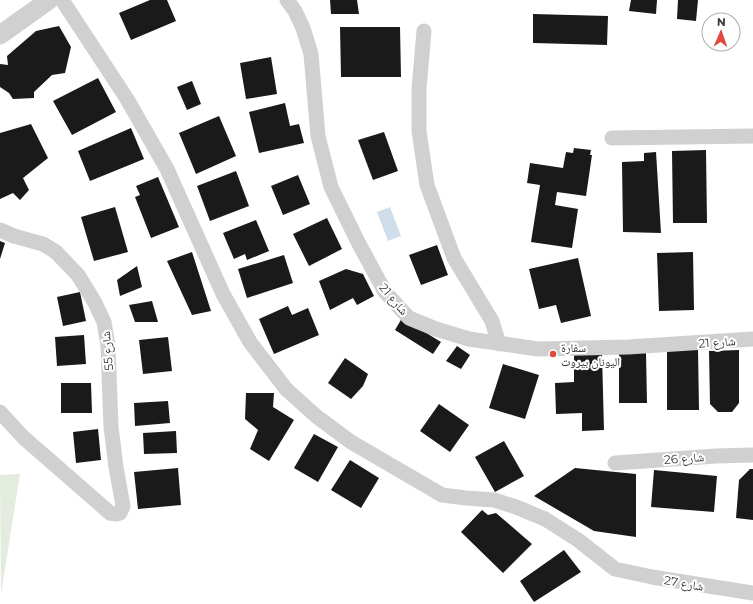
<svg xmlns="http://www.w3.org/2000/svg" width="753" height="604" font-family="Montserrat,'Noto Naskh Arabic',sans-serif">
	<rect width="100%" height="100%" fill="#fff"/>
	<path fill="#e4ebdf" d="M20 474 1 594 0 475Z"/>
	<path fill="#d0deec" d="M390 207 401 236 388 241 377 212Z"/>
	<path fill="#1a1a1a" d="M150 0H167L176 21 131 40 119 13Z
		M330 0H357L359 14H331Z
		M631 0H657L656 14 629 11Z
		M678 0H698L696 21 677 19Z
		M533 14 608 16 607 45 533 43Z
		M59 26 71 47 65 73 52 75 34 92V98L13 99 9 93 0 87V64L8 65 7 56 36 31Z
		M340 27H400L401 77H341Z
		M271 57 277 94 246 99 240 63Z
		M98 78 116 112 72 135 53 101Z
		M192 81 201 104 187 110 177 87Z
		M285 103 290 126 299 124 304 143 259 153 249 112Z
		M219 116 236 156 196 174 179 133Z
		M31 124 48 158 23 178 29 190 20 200 13 193 0 199V133Z
		M131 128 144 159 90 181 78 151Z
		M384 132 398 171 373 180 358 140Z
		M574 148 591 150 590 155H592L586 196 557 192 555 205 578 209 572 248 531 242 540 185 527 183 530 163 563 168 566 152 573 153Z
		M706 150 707 223H673L672 151Z
		M656 152 661 233 623 232 622 162 644 161V153Z
		M236 171 249 206 210 221 197 186Z
		M298 175 310 204 283 215 271 186Z
		M158 177 179 227 151 238 135 197 140 195 136 186Z
		M115 207 128 252 94 261 81 217Z
		M327 218 342 249 309 266 293 234Z
		M256 220 269 251 247 260 245 254 234 259 223 233Z
		M0 241 5 243 0 259Z
		M437 245 448 275 421 285 409 255Z
		M192 252 211 311 192 315 167 261Z
		M693 252 694 310 659 311 657 253Z
		M284 255 293 283 247 298 238 269Z
		M578 258 591 316 561 323 556 305 539 309 529 269Z
		M137 266 142 287 120 296 117 280Z
		M346 269 363 274 374 296 357 305 353 298 330 310 319 281Z
		M80 292 86 321 63 326 57 297Z
		M152 301 158 322H135L129 305Z
		M288 306 292 315 308 308 319 335 274 354 259 319Z
		M402 318 441 342 433 354 395 330Z
		M84 335 86 364 57 366 55 337Z
		M168 337 172 371 143 374 139 340Z
		M457 346 470 355 461 369 446 361Z
		M667 349H698L699 410H667Z
		M739 350V403L732 412H718L710 404 709 351Z
		M619 353H646L647 403H619Z
		M602 354 604 430 582 431V413L556 414 555 383 574 382V355Z
		M345 358 368 374 363 386 351 399 328 383Z
		M503 364 539 375 525 419 489 408Z
		M61 383H91L92 413H61Z
		M246 393H274L273 407 294 420 269 461 250 449 258 430 245 419Z
		M168 401 170 423 135 426 134 403Z
		M439 404 469 425 450 452 420 431Z
		M98 429 101 460 76 463 73 432Z
		M176 431 177 453 144 454 143 433Z
		M314 434 338 447 318 482 294 468Z
		M504 441 524 476 495 492 475 457Z
		M350 460 379 478 361 508 331 490Z
		M178 468 181 505 138 509 134 472Z
		M575 468 636 474V537L594 531 534 496Z
		M750 469H753V520L736 518 739 480Z
		M654 470 717 476 714 512 651 507Z
		M482 510 488 515 496 513 532 544 503 573 461 532Z
		M564 550 581 572 534 602 520 581Z"/>
	<g fill="none" stroke-linecap="round" stroke-linejoin="round">
		<path stroke="#d0d0d0" stroke-width="15" d="M62 0 127 99 167 169 223 294 250 342 286 389 316 416 351 442 442 495 466 498 494 500 516 507 545 519 578 540 615 569 652 577 753 593
			M287 0 295 11 303 28 311 54 318 136 331 187 358 242 385 292 409 318 436 329 469 339 538 349 628 347 753 339
			M424 31 419 89V131L427 185 454 258 492 321 499 344
			M612 138 753 136
			M0 230 14 236 43 244 56 252 78 275 94 301 104 322 108 346 111 427 116 467 123 506 120 513 116 514 110 513 24 438 0 412
			M615 463 716 456 753 455"/>
		<path stroke="#d0d0d0" stroke-width="19" d="M0 35 49 0"/>
	</g>
	<circle fill="#de4940" stroke="#fff" stroke-width="1.5" cx="553" cy="354" r="4"/>
	<g text-anchor="middle" dominant-baseline="central" stroke-width="4" stroke-linejoin="round" paint-order="stroke">
		<g font-size="12" fill="#333" stroke="#fff">
			<text transform="translate(394 299) rotate(50)">شارع 21</text>
			<text transform="translate(717 342) rotate(-4)">شارع 21</text>
			<text transform="translate(107 351) rotate(-95)">شارع 55</text>
			<text transform="translate(684 458) rotate(-4)">شارع 26</text>
			<text transform="translate(684 583) rotate(10)">شارع 27</text>
		</g>
		<g font-size="12" fill="#333" stroke="#fff" text-anchor="start">
			<text x="561" y="347">سفارة<tspan x="561" dy="14">اليونان بيروت</tspan></text>
		</g>
	</g>
	<g transform="translate(721 32) rotate(2)"><circle r="19" fill="#ffffff" stroke="#adadad"/>
	<path d="M0-3L7 15L0 10L-7 15Z" fill="#de4940"/>
	<text y="-6" font-size="11" font-weight="bold" text-anchor="middle" fill="#333333">N</text>
	</g>
</svg>
